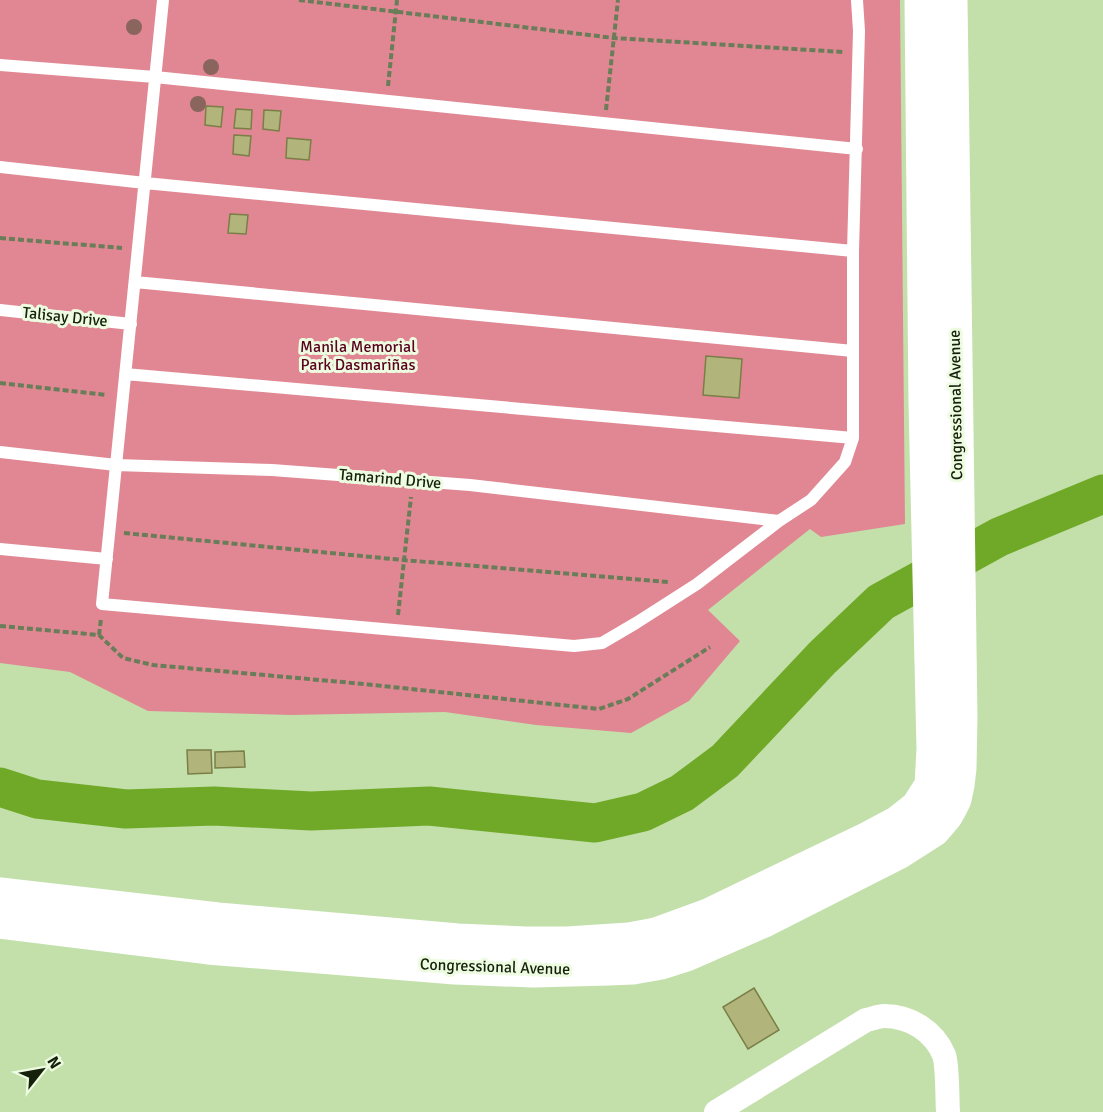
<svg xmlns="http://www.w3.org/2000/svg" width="1103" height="1112" font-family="Signika,sans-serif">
	<rect width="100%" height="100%" fill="#c3e0ab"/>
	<path fill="#e08793" d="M0 0H900L905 524 821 537 810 529 708 610 740 641 689 701 631 733 536 725 445 712 291 715 148 711 70 672 0 663Z"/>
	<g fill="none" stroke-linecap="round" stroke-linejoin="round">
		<path stroke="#6fa927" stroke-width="39" d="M0 787 37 799 126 809 214 806 311 811 429 806 595 823 643 812 682 793 725 761 822 658 881 602 999 537 1103 494"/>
	</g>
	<path fill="#b2b57b" stroke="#7b7e46" stroke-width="1.5" d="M206 106 223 107 221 127 205 125Z
		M236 109 252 110 251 129 234 128Z
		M264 110 281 111 279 131 263 129Z
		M234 135 251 136 249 156 233 154Z
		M287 138 311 140 309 160 286 158Z
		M230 214 248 215 246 234 228 233Z
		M706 356 742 359 739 398 703 395Z
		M187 750H211L212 773 188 774Z
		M244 751 245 767 215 768V752Z
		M754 988 779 1030 748 1049 723 1007Z"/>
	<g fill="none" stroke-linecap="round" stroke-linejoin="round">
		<path stroke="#697d59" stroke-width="4" stroke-dasharray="6 3" stroke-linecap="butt" d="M299 0 614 38 843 52
			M388 86 397 0
			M606 110 618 0
			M0 238 122 248
			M0 383 107 395
			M124 533 403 560 669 582
			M398 615 411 497
			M0 626 99 635 123 658 153 665 364 684 599 709 628 699 710 647
			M99 635 101 619"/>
		<path stroke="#fff" stroke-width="12" d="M163 0 102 604 574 646 602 643 636 623 697 584 779 521 811 500 845 462 853 438V251L859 31 857 0
			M0 65 155 77 857 149
			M0 167 145 183 853 251
			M135 282 853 351
			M0 310 131 324
			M125 374 853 438
			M0 452 116 465 272 470 470 485 779 521
			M0 549 107 559"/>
		<path stroke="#fff" stroke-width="24" d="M716 1112 866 1020C872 1019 878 1016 884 1016 910 1016 934 1031 944 1055 948 1067 947 1098 948 1112"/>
		<path stroke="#fff" stroke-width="33" d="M0 894 218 919 458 940 526 943H567L629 939 656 934 708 915 868 838 898 822 917 807 931 785 933 749 925 403 921 0
			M0 922 208 948 455 968 533 971 609 969 633 968 661 963 686 955 764 921 898 853 934 830 946 816 950 809 955 799 958 785 960 768 961 718 951 0"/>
	</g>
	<g fill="#89655d">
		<circle cx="134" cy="27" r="8"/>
		<circle cx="211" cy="67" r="8"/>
		<circle cx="198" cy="104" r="8"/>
	</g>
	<g text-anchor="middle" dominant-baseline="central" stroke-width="6" stroke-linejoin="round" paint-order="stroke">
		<g font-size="16" fill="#16210c" stroke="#edfce1">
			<text transform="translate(65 317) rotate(6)">Talisay Drive</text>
			<text transform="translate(956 405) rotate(-91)">Congressional Avenue</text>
			<text transform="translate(390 479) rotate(5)">Tamarind Drive</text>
			<text transform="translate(495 967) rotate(2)">Congressional Avenue</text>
		</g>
		<g font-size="16" fill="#59011e" stroke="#edfce1">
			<text x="358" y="347">Manila Memorial<tspan x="358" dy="18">Park Dasmariñas</tspan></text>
		</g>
	</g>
	<g transform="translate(42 1070) rotate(59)" stroke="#edfce1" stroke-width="4.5" paint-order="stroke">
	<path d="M0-4.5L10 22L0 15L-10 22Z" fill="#16210c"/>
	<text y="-9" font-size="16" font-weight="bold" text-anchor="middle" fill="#16210c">N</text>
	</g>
</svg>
